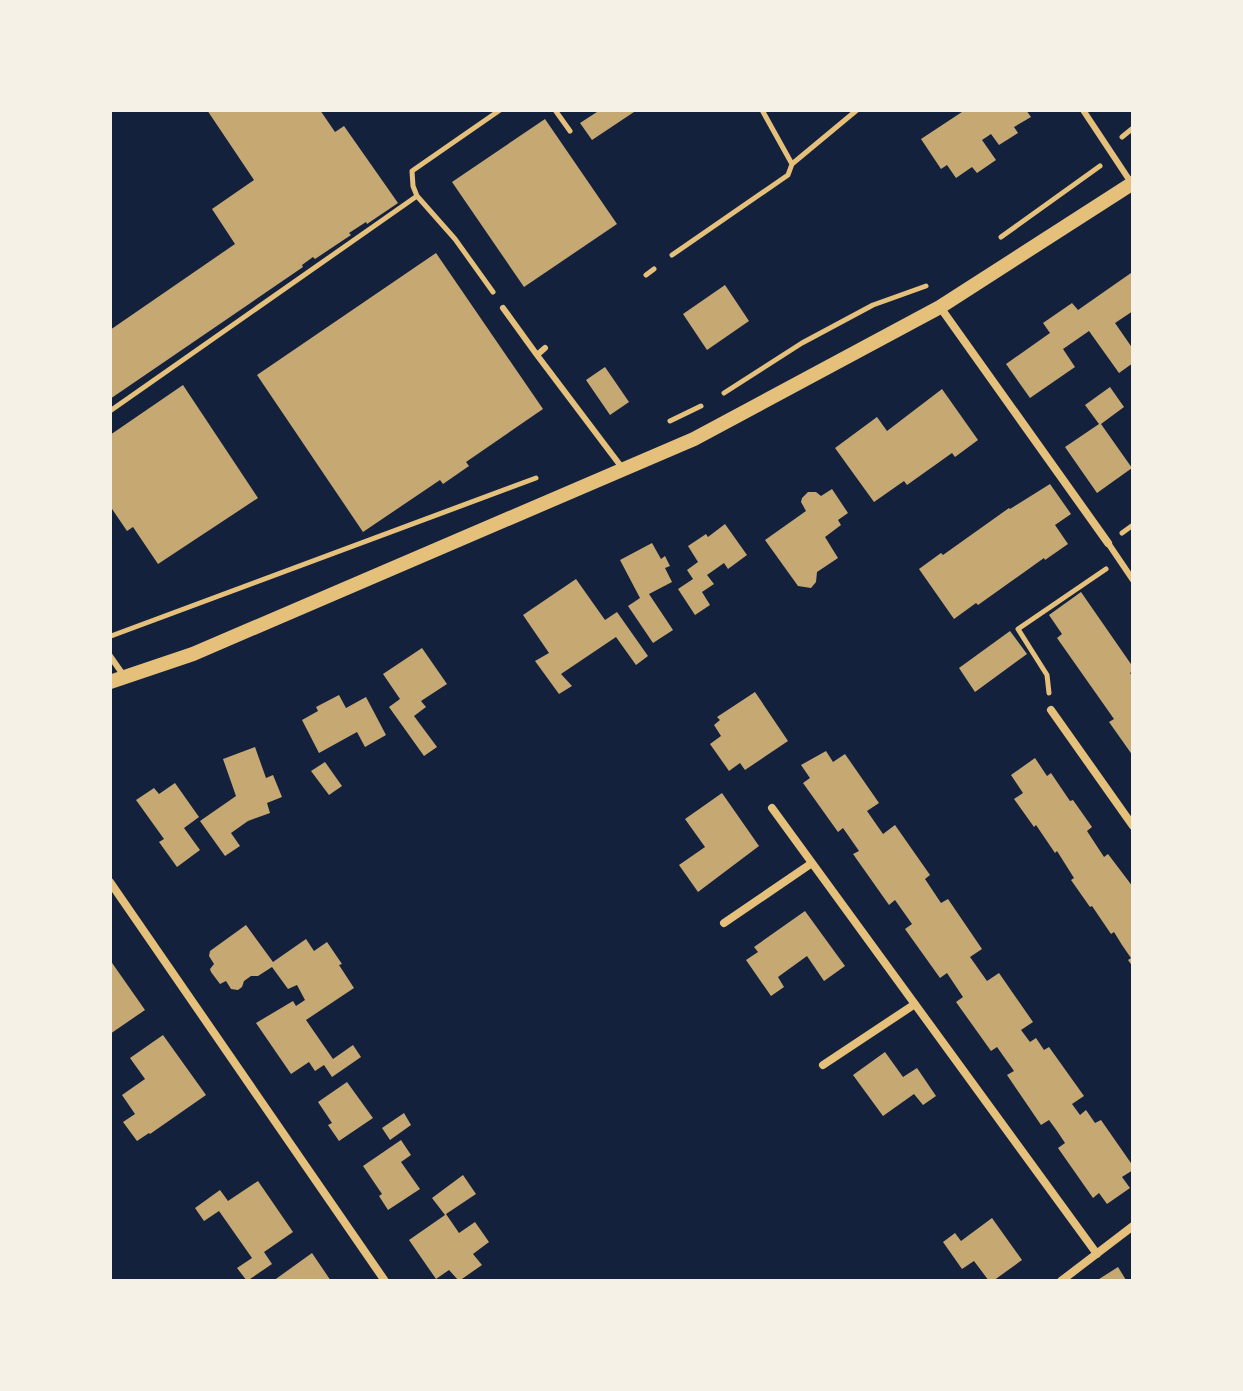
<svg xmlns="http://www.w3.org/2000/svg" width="1243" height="1391" font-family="Raleway,sans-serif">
	<rect width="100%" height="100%" fill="#14213d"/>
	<path fill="#c6a872" d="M207 110H320L335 132 344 126 398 203 367 224 366 222 349 233 351 235 315 259 313 257 302 265 303 267 110 399V330L235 244 212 209 254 180Z
		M600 110H637L592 140 580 123Z
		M965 110H1026L1031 117 1014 127 1018 133 999 145 991 134 982 140 996 160 977 173 972 167 956 178 947 165 941 169 921 139Z
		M545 119 617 224 524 287 452 182Z
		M436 253 543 409 466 462 469 466 443 484 440 480 363 532 257 375Z
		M1131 273 1133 275V311L1115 323 1133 349V363L1119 373 1089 331 1063 349 1075 367 1030 398 1006 364 1050 333 1043 323 1072 303 1078 310Z
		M725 285 749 321 707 350 683 314Z
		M605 367 629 402 610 415 586 380Z
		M183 385 258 498 158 564 133 527 127 531 110 506V435Z
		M1110 387 1124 407 1101 424 1132 468 1097 493 1065 447 1099 424 1085 405Z
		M942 389 978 440 955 457 952 453 907 485 904 481 874 502 835 448 877 417 887 431Z
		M1050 484 1071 514 1055 525 1068 544 1045 560 1044 558 978 605 976 603 954 619 919 569 941 553 943 555 1009 508 1010 509Z
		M832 489 848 513 838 520 841 525 825 537 838 558 817 572 816 582 811 588 798 586 765 540 806 511 801 502 802 498 808 492H816L821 496Z
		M725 524 747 555 728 569 724 563 707 575 714 584 702 592 710 605 695 615 678 589 693 579 687 570 698 562 688 546 706 534 708 537Z
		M652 543 661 559 665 556 670 566 665 568 672 582 649 594 673 630 653 643 628 606 640 598 620 560Z
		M576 579 605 620 617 612 648 656 636 665 616 637 561 674 572 686 559 694 535 661 549 653 523 615Z
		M1081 592 1133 667V671L1130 673 1133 677V756L1109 722 1114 719 1057 638 1062 634 1049 615Z
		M1010 631 1027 654 975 692 959 668Z
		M422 648 447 684 421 701 426 707 414 716 437 747 424 756 389 707 400 699 383 674Z
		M755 692 788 741 745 770 740 763 729 771 710 744 721 736 714 725 720 720 717 717Z
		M339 695 346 708 366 697 386 735 365 747 357 732 319 753 302 720 318 711 316 707Z
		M255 747 266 778 273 775 282 797 267 803 270 813 248 821 231 833 240 846 225 856 200 821 236 796 223 759Z
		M826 751 833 762 845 754 879 803 867 811 883 834 895 825 930 875 925 879 941 903 948 899 982 949 970 957 987 981 999 973 1033 1022 1021 1030 1030 1042 1036 1038 1044 1050 1049 1047 1084 1096 1072 1104 1080 1115 1086 1110 1095 1123 1101 1120 1133 1166V1170L1122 1177 1130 1188 1107 1204 1099 1193 1093 1198 1058 1148 1065 1143 1057 1131 1049 1120 1041 1125 1007 1075 1014 1071 997 1047 991 1051 956 1002 963 997 947 973 940 978 905 929 912 924 895 900 889 905 853 854 859 851 843 828 838 832 803 783 810 778 801 765Z
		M1035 758 1047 776 1051 773 1070 801 1073 800 1092 827 1087 831 1104 857 1108 854 1133 887V967L1128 960 1131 958 1122 945 1114 932 1111 934 1092 906 1090 907 1071 880 1074 878 1057 851 1055 853 1036 825 1034 827 1014 799 1023 793 1011 775Z
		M325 762 342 786 329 795 311 771Z
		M175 783 199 817 184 828 200 850 177 867 159 842 164 839 136 800 154 788 159 794Z
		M722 793 759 846 698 892 679 865 705 847 685 819Z
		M805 911 845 966 824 981 807 956 778 977 784 987 771 996 746 960 758 952 754 947Z
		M246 925 273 962 306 939 314 951 327 942 342 964 339 965 354 988 306 1020 333 1059 353 1045 361 1057 332 1077 324 1065 315 1071 309 1062 291 1074 256 1023 293 1001 296 1006 305 1000 297 985 288 989 272 967 258 976H251L244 981 242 987 238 990 231 989 226 981 220 984 211 972 210 969 214 964 209 956 210 951Z
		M110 960 145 1010 110 1034Z
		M163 1035 206 1095 150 1134 149 1133 137 1141 123 1122 135 1114 122 1095 145 1079 130 1058Z
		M885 1052 903 1077 917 1068 936 1096 923 1105 914 1094 883 1116 853 1075Z
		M347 1082 373 1118 339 1141 328 1125 332 1123 318 1102Z
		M404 1113 411 1125 390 1140 382 1128Z
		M401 1140 411 1155 401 1162 420 1189 388 1210 379 1196 382 1194 363 1166Z
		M463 1175 476 1194 446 1214 459 1233 475 1222 489 1242 473 1254 482 1265 459 1281 449 1270 436 1279 409 1240 445 1215 432 1198Z
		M258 1181 293 1232 264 1252 272 1264 247 1281 237 1268 252 1258 219 1211 204 1221 195 1208 220 1190 228 1201Z
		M992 1218 1022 1260 993 1281H989L974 1261 962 1269 943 1242 955 1233 961 1241Z
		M312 1253 331 1281H273Z
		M1118 1267 1126 1280 1125 1281H1096Z"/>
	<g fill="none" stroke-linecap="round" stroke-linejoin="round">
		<path stroke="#e5c07b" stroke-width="5" d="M555 110 570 131
			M762 110 792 164
			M1122 137 1133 128
			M417 196 455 239 493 292
			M1001 237 1100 166
			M672 255 788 175 792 164 857 110
			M646 275 654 269
			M724 393 802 343 873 305 926 286
			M110 411 417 196 413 186 412 171 500 110
			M670 421 701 406
			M1122 533 1133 525
			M111 636 536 478
			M1049 693 1047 675 1018 629 1106 569"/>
		<path stroke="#e5c07b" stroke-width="6" d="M1083 110 1132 184
			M503 308 537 355
			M545 348 537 355 623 469
			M1108 543 1133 580
			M110 656 124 676"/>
		<path stroke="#e5c07b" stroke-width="8" d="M940 307 1108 543
			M1051 710 1133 826
			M772 808 1097 1254
			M110 882 385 1281
			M724 923 812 863
			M823 1065 915 1004
			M1061 1281 1133 1226"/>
		<path stroke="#e5c07b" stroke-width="14" d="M110 682 193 654 694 439 940 307 1133 183"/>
	</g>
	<rect width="1243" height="1391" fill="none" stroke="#f6f1e7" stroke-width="224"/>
</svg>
